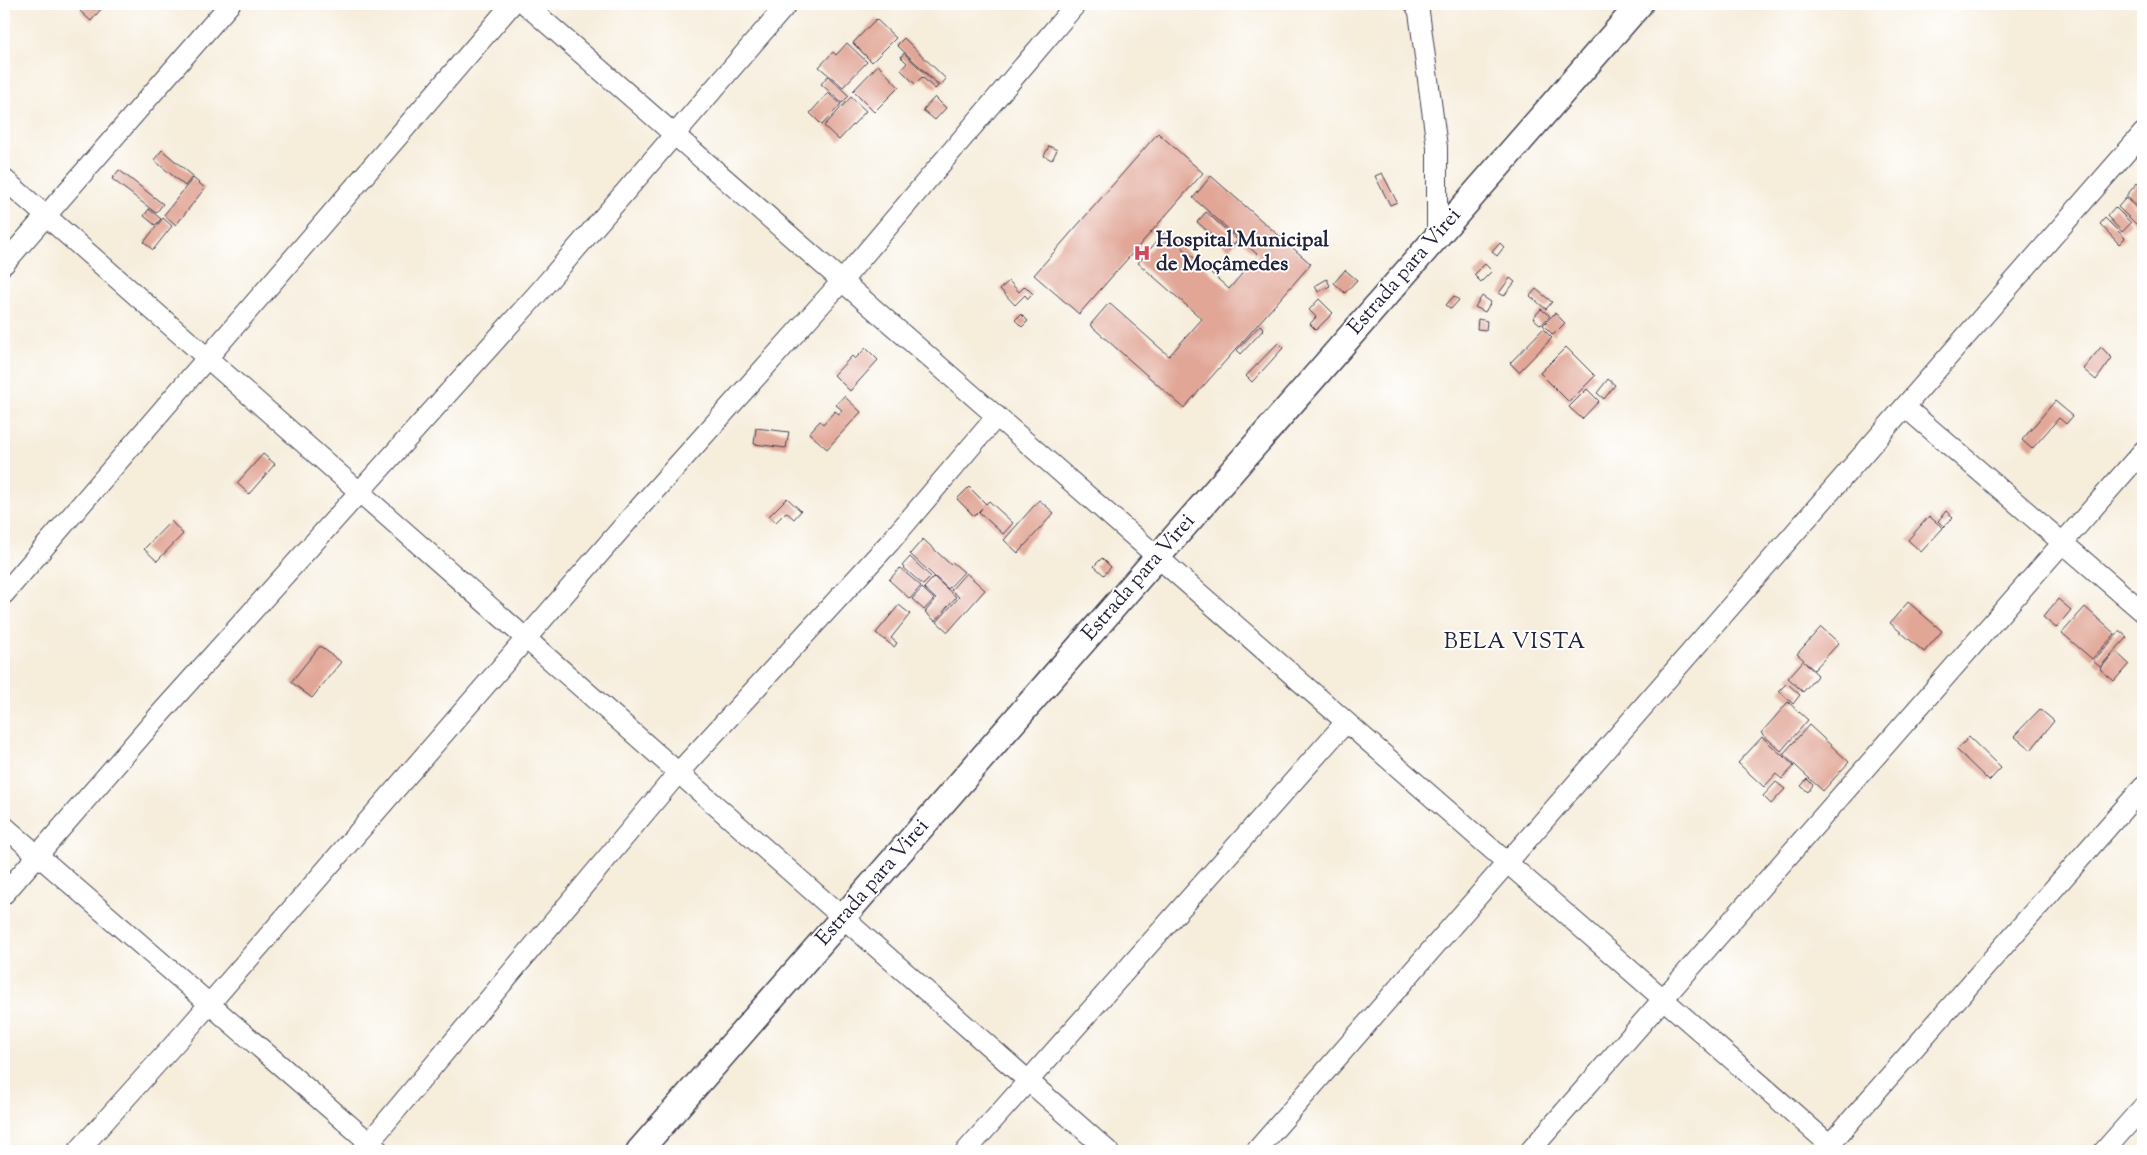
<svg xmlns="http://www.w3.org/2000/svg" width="2147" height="1155" font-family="'Sorts Mill Goudy',serif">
	<rect width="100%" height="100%" fill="#fff"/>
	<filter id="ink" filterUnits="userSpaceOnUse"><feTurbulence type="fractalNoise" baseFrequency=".02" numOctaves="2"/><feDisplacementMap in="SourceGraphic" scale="10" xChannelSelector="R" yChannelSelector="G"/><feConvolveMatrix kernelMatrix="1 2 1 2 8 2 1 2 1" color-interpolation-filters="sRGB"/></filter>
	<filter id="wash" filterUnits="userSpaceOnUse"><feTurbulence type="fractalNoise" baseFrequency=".0096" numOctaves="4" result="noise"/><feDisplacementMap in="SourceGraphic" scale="20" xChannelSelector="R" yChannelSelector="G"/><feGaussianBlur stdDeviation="1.12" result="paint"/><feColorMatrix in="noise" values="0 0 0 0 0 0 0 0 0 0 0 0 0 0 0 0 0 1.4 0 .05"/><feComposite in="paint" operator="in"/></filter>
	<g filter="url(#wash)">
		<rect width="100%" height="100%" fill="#f6eddb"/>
		<g id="blocks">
			<path fill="#e1a696" d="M87 4H98L102 8 91 21 80 11Z
				M876 19 896 38 872 62 853 43Z
				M904 38 946 79 940 86 897 45Z
				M847 43 867 62 843 87 819 67 833 52 836 55Z
				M904 53 938 86 935 89 922 77 915 84 901 70 907 63 901 57Z
				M878 65 899 87 874 112 853 91Z
				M828 76 849 96 842 103 821 84Z
				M828 93 841 104 822 125 810 113Z
				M851 97 866 111 839 140 824 126Z
				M935 97 946 108 935 120 923 110Z
				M1158 133 1203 173 1079 314 1034 275Z
				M1049 146 1057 150 1052 160 1044 156Z
				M162 150 193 176 185 186 154 160Z
				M119 170 163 204 156 213 112 179Z
				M1382 173 1397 202 1390 205 1375 176Z
				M1211 176 1311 264 1184 408 1090 325 1109 303 1169 356 1202 319 1138 263 1165 232 1229 289 1258 255 1193 198Z
				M193 178 205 188 176 225 164 215Z
				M2137 183 2143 189V212L2126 196Z
				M2126 198 2143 214V219L2137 225 2118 207Z
				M2115 207 2131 223 2122 232 2107 216Z
				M149 209 161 219 155 225 144 216Z
				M1206 212 1238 240 1229 250 1197 222Z
				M163 218 172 226 153 250 144 242Z
				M2105 218 2125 238 2119 244 2100 224Z
				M1500 243 1504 247 1497 256 1492 252Z
				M1485 264 1492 271 1481 282 1474 275Z
				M1345 270 1357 280 1345 293 1334 283Z
				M1510 278 1515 282 1504 296 1499 293Z
				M1327 279 1330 286 1318 292 1315 286Z
				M1009 281 1019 292 1025 286 1033 294 1028 299 1025 295 1015 305 1000 289Z
				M1536 289 1552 302 1546 309 1530 296Z
				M1454 296 1459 300 1451 309 1446 305Z
				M1482 296 1491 302 1485 312 1475 307Z
				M1319 299 1333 313 1316 330 1310 324 1316 317 1309 310Z
				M1541 309 1550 316 1541 325 1533 318Z
				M1555 313 1565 323 1553 335 1543 325Z
				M1021 314 1028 321 1022 327 1015 320Z
				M1478 319 1487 321 1486 330 1477 329Z
				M1260 325 1264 329 1241 354 1237 350Z
				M1543 329 1552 338 1519 372 1510 363Z
				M1278 343 1283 348 1252 382 1246 376Z
				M1566 347 1595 376 1569 402 1540 373Z
				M2101 347 2112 358 2096 380 2083 369Z
				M866 348 878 360 850 391 834 375 852 356 855 359Z
				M1608 379 1615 385 1604 399 1597 393Z
				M1587 389 1599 401 1582 419 1569 407Z
				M844 396 861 412 827 449 809 433 820 421 823 424 835 411 839 414 842 410 836 405Z
				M2055 401 2073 416 2066 424 2059 418 2032 449 2022 440Z
				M756 428 789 432 786 448 754 444Z
				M263 454 275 464 249 494 237 483Z
				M969 487 986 504 989 501 1013 523 1003 534 979 512 982 508 974 516 957 499Z
				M787 498 801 511 794 519 786 512 776 522 769 516Z
				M1039 500 1054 513 1018 553 1004 540Z
				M1946 511 1953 517 1944 527 1938 521Z
				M1929 516 1943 528 1921 552 1908 540Z
				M171 521 183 534 157 561 144 549Z
				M923 539 950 564 952 562 964 572 948 589 910 554Z
				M910 557 931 577 923 585 902 566Z
				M1102 558 1111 567 1104 575 1094 566Z
				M900 568 921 586 910 599 889 580Z
				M966 573 985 590 948 632 937 622 959 597 951 590Z
				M934 577 956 597 935 621 925 612 936 599 924 588Z
				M922 588 934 599 924 610 912 599Z
				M2058 599 2071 610 2056 628 2043 617Z
				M1908 602 1942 631 1924 652 1890 623Z
				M899 605 910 614 891 638 897 643 894 647 876 633Z
				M2085 607 2115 634 2092 659 2062 633Z
				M1821 627 1839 643 1814 670 1804 662 1818 675 1803 692 1788 678 1804 660 1797 654Z
				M2120 631 2127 637 2100 667 2093 661Z
				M320 646 341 662 312 698 291 682Z
				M2115 651 2129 664 2114 681 2100 669Z
				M1787 683 1800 695 1793 704 1779 691Z
				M1788 702 1808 720 1781 751 1761 733Z
				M2040 709 2054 721 2031 750 2014 736Z
				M1809 725 1849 762 1823 791 1783 754Z
				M1762 737 1794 766 1782 779 1776 774 1764 787 1738 763Z
				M1969 737 2001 768 1989 781 1957 750Z
				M1807 779 1813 785 1808 792 1801 786Z
				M1776 782 1785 789 1771 804 1763 796Z"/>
		</g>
	</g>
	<g filter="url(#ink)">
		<use href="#blocks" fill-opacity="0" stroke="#424053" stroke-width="1"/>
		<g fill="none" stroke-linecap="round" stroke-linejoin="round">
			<g stroke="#424053" stroke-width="22">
				<path id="minor" d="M525 4 1837 1151
					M1415 4 1419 12 1437 147V236
					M4 179 1108 1151
					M4 264 230 4
					M1905 407 2143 612
					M4 594 512 4
					M4 826 378 1150
					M4 894 161 713 538 293 787 4
					M78 1151 186 1031 640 507 842 281 1076 4
					M362 1151 678 773 890 542 997 416
					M966 1151 1346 722
					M1256 1151 2143 133
					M1530 1151 2143 451
					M1824 1151 2143 787
					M2104 1151 2143 1107"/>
			</g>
			<g stroke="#424053" stroke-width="28">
				<path id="tertiary" d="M639 1151 1640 4"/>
			</g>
			<use href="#minor" stroke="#fff" stroke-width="20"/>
			<use href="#tertiary" stroke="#fff" stroke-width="25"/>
		</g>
	</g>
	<defs>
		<g id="hospital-bare" transform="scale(1.35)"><path d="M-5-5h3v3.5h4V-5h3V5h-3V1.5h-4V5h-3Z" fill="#d1495b" stroke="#fff" stroke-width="2.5" paint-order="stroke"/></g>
	</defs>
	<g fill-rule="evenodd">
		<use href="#hospital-bare" x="1142" y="253"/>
	</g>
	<g text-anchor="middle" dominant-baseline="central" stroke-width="4" stroke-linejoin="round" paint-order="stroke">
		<g font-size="21" font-weight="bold" fill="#22223b" stroke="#fff" text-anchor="start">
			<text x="1156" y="241">Hospital Municipal<tspan x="1156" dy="24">de Moçâmedes</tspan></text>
		</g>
		<g font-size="21" fill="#22223b" stroke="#fff">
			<text transform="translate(1405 272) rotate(-49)">Estrada para Virei</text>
			<text transform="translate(1139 578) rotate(-49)">Estrada para Virei</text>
			<text transform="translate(873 883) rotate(-49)">Estrada para Virei</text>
		</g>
		<g font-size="22" letter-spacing="1" fill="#22223b" stroke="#fff">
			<text x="1515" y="643">BELA VISTA</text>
		</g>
	</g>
	<rect width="2147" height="1155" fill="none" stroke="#fff" stroke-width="20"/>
</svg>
